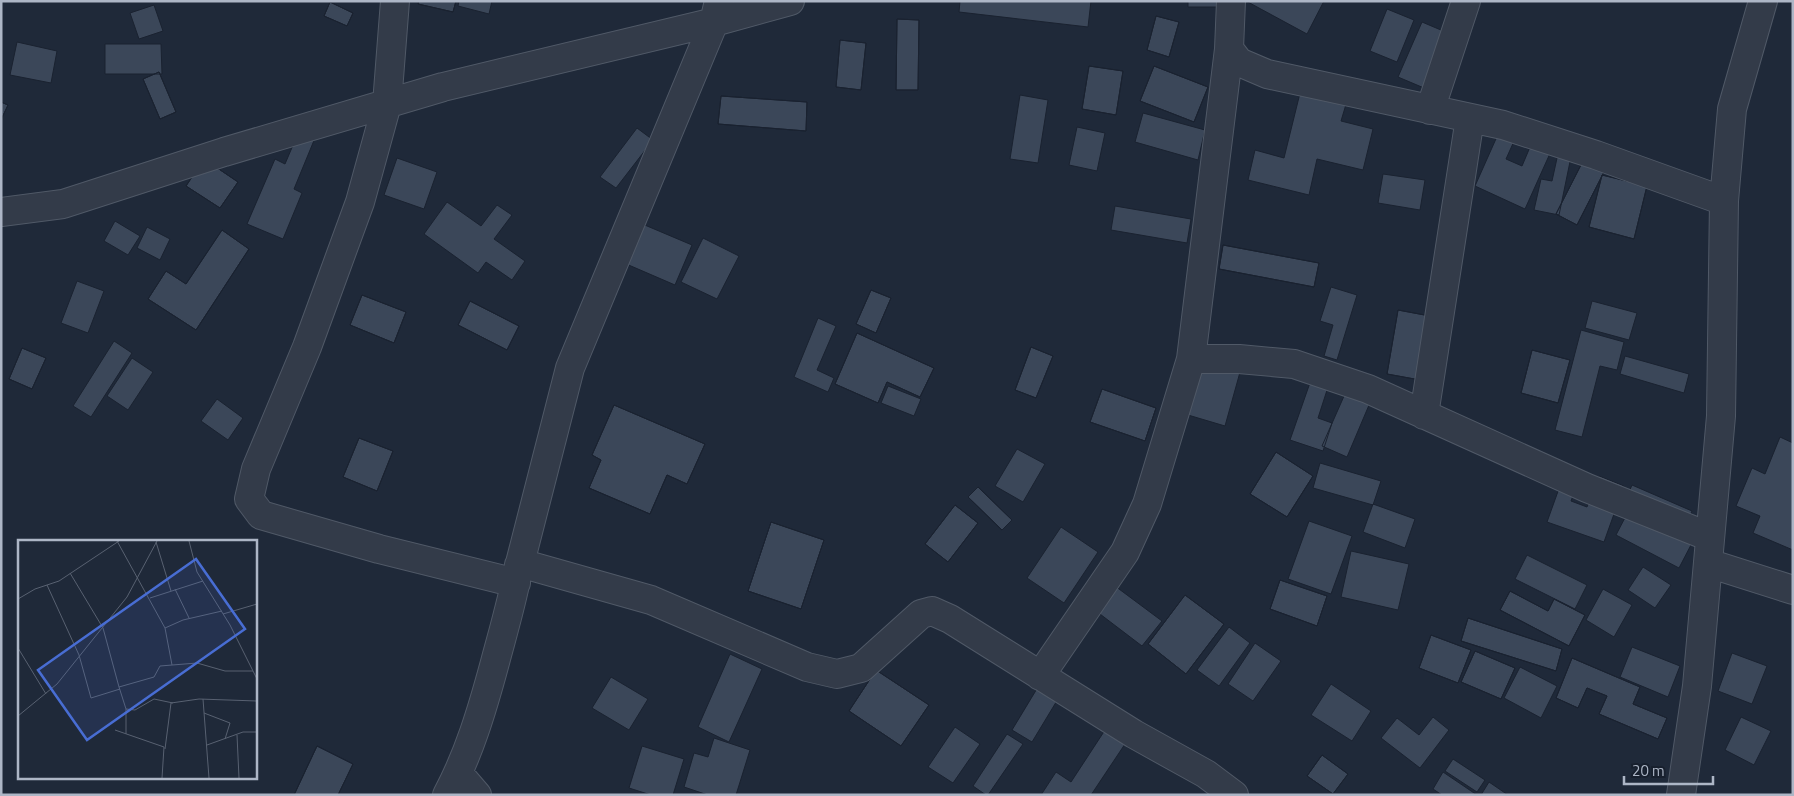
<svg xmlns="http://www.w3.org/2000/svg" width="1794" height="796" font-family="'Titillium Web',sans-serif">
	<rect width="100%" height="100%" fill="#1f2939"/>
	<path fill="#3b4759" stroke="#1a2230" d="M419 1H456L453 12 418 4Z
		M419 1H456L453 12 418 4Z
		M459 1H492L489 14 458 6Z
		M960 1H1091L1088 27 959 12Z
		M1188 1H1217V7H1188Z
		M1246 1H1324L1307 34Z
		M330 2 353 13 347 26 324 16Z
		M330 2 353 13 347 26 324 16Z
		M154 5 163 31 139 39 130 13Z
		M1387 9 1414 20 1397 62 1370 51Z
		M1156 16 1179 22 1169 57 1147 50Z
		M1156 16 1179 22 1169 57 1147 50Z
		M897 19 919 20 918 90H896Z
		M897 19 919 20 918 90H896Z
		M1422 22 1448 33 1424 88 1398 77Z
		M840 40 866 43 861 90 836 87Z
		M840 40 866 43 861 90 836 87Z
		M17 42 57 51 51 83 10 75Z
		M105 44H161L162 74H105Z
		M1089 66 1123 71 1116 115 1082 109Z
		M1089 66 1123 71 1116 115 1082 109Z
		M1154 66 1208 87 1194 122 1140 101Z
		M1154 66 1208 87 1194 122 1140 101Z
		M159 72 176 112 160 119 143 79Z
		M159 72 176 112 160 119 143 79Z
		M1301 89 1347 101 1341 121 1373 129 1363 170 1317 159 1309 195 1248 180 1255 150 1284 158Z
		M1020 95 1048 100 1038 163 1010 159Z
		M721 96 807 102 806 131 718 124Z
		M721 96 807 102 806 131 718 124Z
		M1 102 8 105 1 120Z
		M1 102 8 105 1 120Z
		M1143 113 1205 130 1198 160 1135 142Z
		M1077 127 1105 133 1097 171 1069 165Z
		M637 128 653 140 616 188 600 177Z
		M299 131 315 138 294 189 302 193 283 239 247 224 275 159 285 164Z
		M1499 132 1515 139 1506 159 1522 166 1533 140 1552 149 1525 209 1475 186Z
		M1559 149 1572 152 1559 215 1534 210 1541 179 1552 181Z
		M1585 157 1606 168 1577 225 1556 214Z
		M1585 157 1606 168 1577 225 1556 214Z
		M397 158 437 172 424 209 384 195Z
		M204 159 238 182 220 208 186 186Z
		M204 159 238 182 220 208 186 186Z
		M1383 174 1425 180 1420 210 1378 203Z
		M1602 175 1647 186 1634 239 1589 227Z
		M1602 175 1647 186 1634 239 1589 227Z
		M447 202 481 226 497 205 512 215 494 239 525 261 512 280 486 262 478 273 424 234Z
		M1115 206 1191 219 1187 243 1111 230Z
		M115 221 140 236 128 255 104 241Z
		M640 223 692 245 675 285 624 263Z
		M147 227 170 239 160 260 137 248Z
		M222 230 249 249 196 330 148 299 166 271 186 284Z
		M222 230 249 249 196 330 148 299 166 271 186 284Z
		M703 238 739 256 717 299 681 282Z
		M1223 245 1319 263 1314 287 1219 269Z
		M1223 245 1319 263 1314 287 1219 269Z
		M77 281 104 291 88 333 61 323Z
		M1331 287 1357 295 1337 360 1324 356 1333 325 1320 321Z
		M871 290 891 298 876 333 856 324Z
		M871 290 891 298 876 333 856 324Z
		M362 295 406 312 394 343 350 325Z
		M362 295 406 312 394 343 350 325Z
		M470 301 519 326 507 350 458 325Z
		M470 301 519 326 507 350 458 325Z
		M1592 301 1637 313 1629 340 1585 328Z
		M1398 310 1430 316 1420 380 1387 374Z
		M1398 310 1430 316 1420 380 1387 374Z
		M818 318 836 326 817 370 834 378 828 392 794 377Z
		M1581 330 1624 342 1617 370 1600 366 1582 437 1555 430Z
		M857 333 934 368 920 397 887 382 878 403 835 384Z
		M857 333 934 368 920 397 887 382 878 403 835 384Z
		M114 341 132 353 91 417 73 406Z
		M1031 347 1053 356 1036 398 1015 390Z
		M1031 347 1053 356 1036 398 1015 390Z
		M22 348 46 358 32 389 9 379Z
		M22 348 46 358 32 389 9 379Z
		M1532 350 1570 360 1558 403 1521 393Z
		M1532 350 1570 360 1558 403 1521 393Z
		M1206 355 1242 365 1225 426 1188 415Z
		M1625 356 1689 374 1684 393 1620 374Z
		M132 358 153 372 128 410 107 396Z
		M1312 377 1329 384 1318 418 1332 423 1323 451 1290 440Z
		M888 386 921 399 914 416 881 403Z
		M1348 387 1372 398 1347 457 1322 446Z
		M1102 389 1156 408 1145 441 1090 422Z
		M1102 389 1156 408 1145 441 1090 422Z
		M217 399 243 418 228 440 201 421Z
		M614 405 705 444 687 484 667 475 650 514 589 488 601 460 592 455Z
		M614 405 705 444 687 484 667 475 650 514 589 488 601 460 592 455Z
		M1780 437 1793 443V550L1753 533 1760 516 1736 506 1752 468 1765 474Z
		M359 438 393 451 377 491 343 477Z
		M359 438 393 451 377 491 343 477Z
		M1017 449 1045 464 1023 502 995 486Z
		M1276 452 1313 476 1287 517 1250 494Z
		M1276 452 1313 476 1287 517 1250 494Z
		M1320 463 1381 481 1373 505 1313 488Z
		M1566 469 1581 474 1571 501 1587 507 1599 476 1624 486 1604 542 1547 522Z
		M1632 485 1692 511 1683 532 1623 506Z
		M978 487 1012 520 1002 530 968 497Z
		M978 487 1012 520 1002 530 968 497Z
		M1373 504 1415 519 1405 548 1363 532Z
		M955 505 978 523 948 562 925 544Z
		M955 505 978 523 948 562 925 544Z
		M1629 510 1692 543 1679 568 1616 535Z
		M1309 521 1352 536 1331 594 1288 579Z
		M771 522 824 540 801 609 748 591Z
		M771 522 824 540 801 609 748 591Z
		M1061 527 1098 552 1064 603 1027 578Z
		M1351 551 1409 564 1398 610 1341 597Z
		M1527 555 1587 585 1575 609 1515 579Z
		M1643 567 1671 585 1655 608 1628 590Z
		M1280 580 1327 596 1317 626 1270 609Z
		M1280 580 1327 596 1317 626 1270 609Z
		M1115 586 1162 621 1142 646 1096 611Z
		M1603 589 1632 605 1614 637 1586 620Z
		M1510 591 1548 611 1554 599 1585 615 1569 646 1500 610Z
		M1510 591 1548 611 1554 599 1585 615 1569 646 1500 610Z
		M1185 595 1224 624 1186 674 1148 644Z
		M1185 595 1224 624 1186 674 1148 644Z
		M1468 618 1562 649 1556 671 1461 641Z
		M1468 618 1562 649 1556 671 1461 641Z
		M1229 627 1250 643 1219 686 1197 670Z
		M1431 635 1471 650 1458 683 1419 668Z
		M1431 635 1471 650 1458 683 1419 668Z
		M1255 643 1281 661 1253 701 1228 684Z
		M1632 647 1680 666 1668 697 1620 677Z
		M1475 651 1515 668 1501 699 1461 682Z
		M1475 651 1515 668 1501 699 1461 682Z
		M1732 653 1767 666 1752 704 1718 691Z
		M730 654 762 669 729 742 698 727Z
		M1572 658 1640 687 1633 704 1667 718 1658 739 1599 714 1607 696 1587 688 1578 708 1556 698Z
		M1572 658 1640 687 1633 704 1667 718 1658 739 1599 714 1607 696 1587 688 1578 708 1556 698Z
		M1520 667 1557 686 1541 718 1504 698Z
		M876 670 929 705 901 746 849 711Z
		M876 670 929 705 901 746 849 711Z
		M611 677 648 699 629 730 592 708Z
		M1041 682 1061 694 1032 742 1012 730Z
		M1331 684 1371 711 1352 741 1311 715Z
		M1433 717 1449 730 1420 768 1381 738 1397 718 1419 735Z
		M1741 717 1771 731 1754 765 1725 750Z
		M955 727 980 744 953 783 928 767Z
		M1107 727 1127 741 1091 795H1041L1056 772 1071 782Z
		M1007 734 1023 744 988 795H986L973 786Z
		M714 738 750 750 736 795H708L684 787 694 753 708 757Z
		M317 746 353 764 338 795H294Z
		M317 746 353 764 338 795H294Z
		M642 746 684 759 673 795H651L629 788Z
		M1322 755 1348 774 1333 794 1307 776Z
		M1322 755 1348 774 1333 794 1307 776Z
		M1453 759 1485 780 1477 792 1445 771Z
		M1443 772 1477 795H1442L1433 789Z
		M1489 782 1508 795H1481Z"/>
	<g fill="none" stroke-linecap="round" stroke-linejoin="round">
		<g stroke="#505967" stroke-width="30">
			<path id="street" d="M395 1 387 104 360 202 307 347 256 469 249 499 261 515 379 549 516 583
				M719 1 714 22 570 368 520 563 651 600 807 667 837 674 861 668 921 614 932 611 950 619 1134 734 1206 774 1234 795
				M1229 49 1239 62 1267 74 1503 125 1596 155 1724 201
				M1430 110 1466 1
				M1 212 63 204 224 152 443 87 714 22 790 1
				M1191 359H1239L1294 364 1368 389 1587 488 1710 537
				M1424 415 1470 118
				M1708 563 1793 590
				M1040 676 1125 552 1147 504 1191 359 1229 49 1231 1
				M459 774 477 795
				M447 795C469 754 482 710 494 666 503 632 513 599 519 565
				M1681 795 1697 686 1721 416 1724 201 1732 109 1763 1"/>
		</g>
		<use href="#street" stroke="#333b49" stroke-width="28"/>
	</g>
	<g transform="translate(18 540)">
		<rect width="239" height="239" fill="#1f2939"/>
		<path fill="none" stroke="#586171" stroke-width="1" d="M99 1 147 88 154 125M171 1 179 32 212 85 239 139M138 2 153 51M52 33 85 88 101 147 136 137 142 126 179 123 207 131H235M29 45 61 115 73 158 102 149M157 49 171 78M132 58 185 41M0 59 17 49 41 41 101 1M205 74 239 64M147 88 165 80 204 71M0 108 28 154M101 147 108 169V194M185 159 191 238M108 169 117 170 136 159 155 163M186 173 212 183 207 199M0 176 39 144 109 57 139 1M97 190 146 207 144 238M219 195 221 238M189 205 225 192H239M147 209 153 163 181 159 239 161"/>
		<path fill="#486dd3" fill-opacity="0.15" stroke="#486dd3" stroke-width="2.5" d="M178 19 227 89 69 200 20 130Z"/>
		<rect width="239" height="239" fill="none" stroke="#adb6c6" stroke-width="2.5"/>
	</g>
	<rect width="1794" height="796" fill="none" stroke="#adb6c6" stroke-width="5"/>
	<path d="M1624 776v8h89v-8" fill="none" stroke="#adb6c6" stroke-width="2.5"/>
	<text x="1632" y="776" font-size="15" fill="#adb6c6" stroke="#18202e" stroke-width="4" paint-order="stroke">20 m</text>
</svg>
